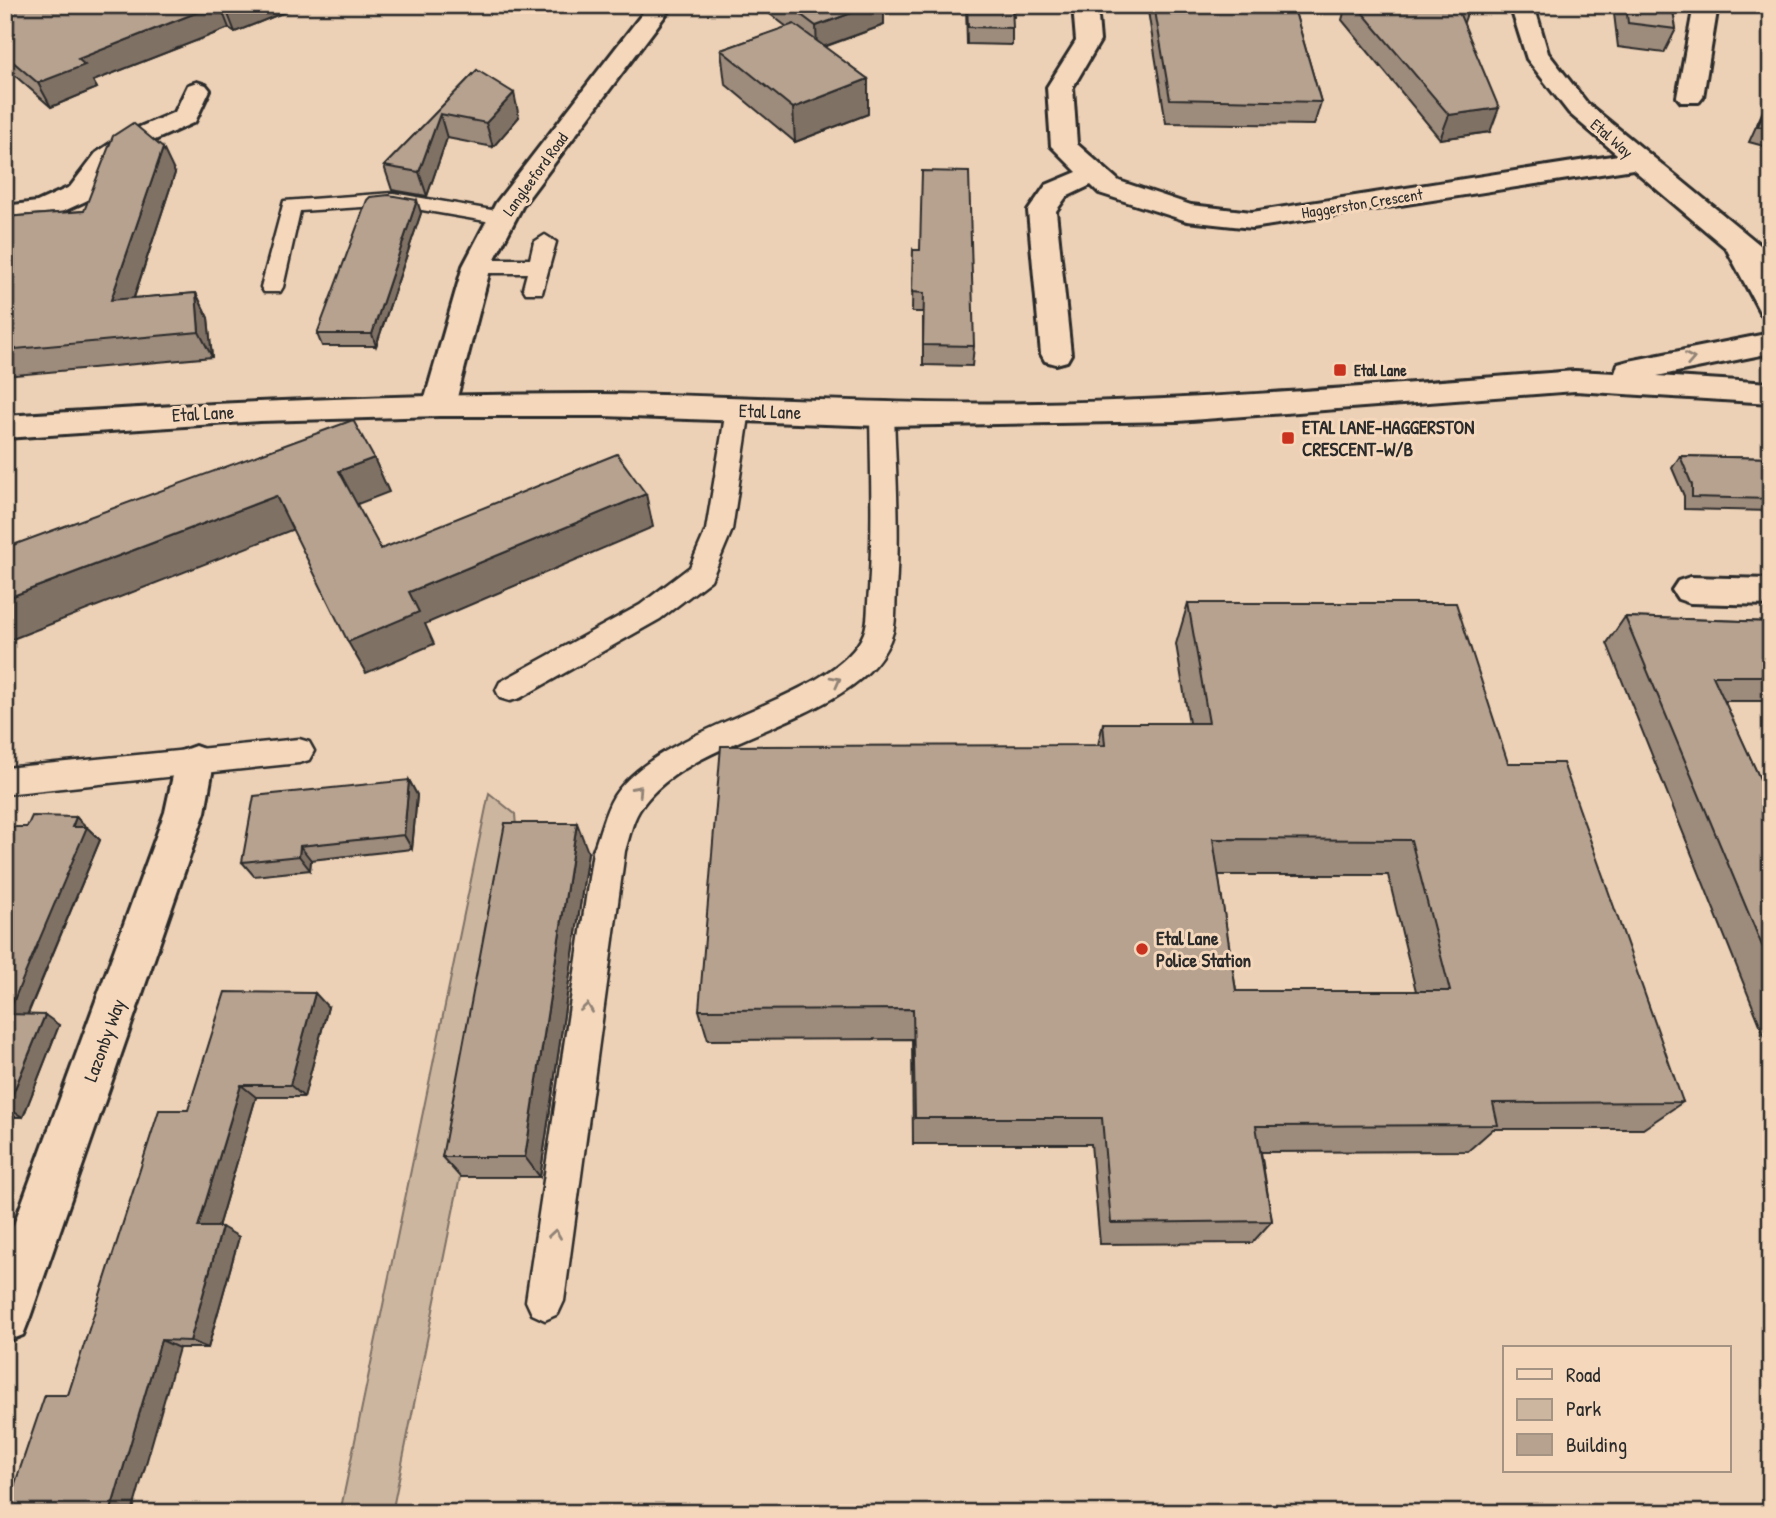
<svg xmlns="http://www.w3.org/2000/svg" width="1776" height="1518" font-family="'Patrick Hand',sans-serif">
	<rect width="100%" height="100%" fill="#edd1b6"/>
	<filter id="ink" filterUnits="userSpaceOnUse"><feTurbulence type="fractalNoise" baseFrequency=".0143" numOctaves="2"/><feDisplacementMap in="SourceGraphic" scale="14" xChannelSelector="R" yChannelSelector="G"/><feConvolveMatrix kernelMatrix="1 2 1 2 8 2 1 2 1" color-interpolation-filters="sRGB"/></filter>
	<g filter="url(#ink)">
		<path fill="#cdb69f" stroke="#7c7065" stroke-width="2" d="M489 793 515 814 518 852 460 1177 392 1513H340Z"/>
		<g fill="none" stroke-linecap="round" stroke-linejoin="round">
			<g stroke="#2b2b2b" stroke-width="5">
				<path id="service" d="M393 193 503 212 514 218 503 224 393 205 300 211 283 287 280 292H264L261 287 284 201Z
					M545 235 556 242 542 293H526L523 288 527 273H477L466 266 477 259H530L534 242Z
					M738 402 747 404 750 410 732 530 711 580 660 619 520 698 510 701 500 698 496 690 500 682 640 605 690 567 706 530 726 410 729 404Z
					M882 407 891 409 894 415C896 473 900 532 896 590 895 603 896 620 893 632 866 725 688 731 639 811 632 822 629 839 625 851L564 1301 558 1314 545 1320 532 1314 526 1301 593 851C600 834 604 812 614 796 663 722 837 701 864 633 869 621 867 604 869 591 873 532 871 474 870 415L873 409Z
					M299 739 309 742 314 751 309 760 299 763 5 794V768Z"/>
			</g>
			<g stroke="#2b2b2b" stroke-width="6">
				<path id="minor" d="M649 5H673L523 205 491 266 455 405 450 413 439 416 428 413 423 405 463 266 496 203Z
					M1073 5H1097L1100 41 1073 87 1077 144 1119 181 1191 205 1252 212 1618 155 1569 113 1527 59 1510 5H1534L1548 53 1587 103 1771 254V316L1761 314 1726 248 1633 169 1252 228 1187 221 1099 193 1091 185 1066 197 1056 211 1071 354 1067 361 1056 364 1045 361 1041 354 1028 211 1046 185 1077 172 1051 146 1047 87 1076 41Z
					M1694 5H1718L1703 97 1699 102H1681L1677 97Z
					M197 82 206 85 210 90 195 122 146 144 114 165 90 199 53 216 5 222V206L37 202 70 187 96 153 128 132 175 112 188 85Z
					M1690 577 1771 579V605L1690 603 1678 599 1672 590 1678 581Z
					M195 746 209 751 214 762 205 812 30 1317 23 1335 5 1342V1249L165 812 176 762 181 751Z"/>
			</g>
			<g stroke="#2b2b2b" stroke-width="6">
				<path id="tertiary" d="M1771 333V353L1657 376 1771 383V403L1575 391 1178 421 882 426 603 416H439L260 421 5 438V416C203 403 399 394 597 394 744 395 891 406 1039 403 1218 400 1397 384 1575 371L1615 373 1618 364 1629 361Z"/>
			</g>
			<use href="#service" fill="#f5d8bc" fill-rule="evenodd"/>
			<use href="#minor" fill="#f5d8bc" fill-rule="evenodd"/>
			<use href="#tertiary" fill="#f5d8bc" fill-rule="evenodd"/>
		</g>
		<path fill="#9d8b7c" stroke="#2b2b2b" stroke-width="2" fill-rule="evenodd" d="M5 5H302L235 32 229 28 93 81 97 88 51 107 5 67Z
			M758 5H884V25L824 47 868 79V114L795 142 725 84 721 50 787 27Z
			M966 5H1027V9H1015L1014 17H1012V45L967 44Z
			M1147 5H1293L1321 102 1314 125 1166 123Z
			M1346 5H1470L1464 22H1463L1490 132 1440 139 1342 20Z
			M1613 5H1672L1676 29 1664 53 1618 47Z
			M477 70 519 117 493 147 447 138 427 196 392 190 384 166Z
			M1771 93V148L1749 142Z
			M175 173 134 298 196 293 208 318 212 357 5 376V217L84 211Z
			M421 213 376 346H322L317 334Z
			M913 250 974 346 972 366 923 365V312H912Z
			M1680 456 1771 458V511L1684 509V496L1672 468Z
			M1188 603 1508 763 1683 1102 1643 1129H1493L1468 1151 1261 1152 1272 1221 1252 1243 1100 1244 1091 1144H913L912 1039 708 1040 699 1010 1098 745 1103 723H1189L1176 644ZM1218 875H1388L1416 991H1236Z
			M1625 617 1771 622V701H1724L1771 803V1052L1607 643Z
			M409 780 417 795 412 849 311 860 310 870 254 876 242 862Z
			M76 817 100 840 28 1014 59 1025 23 1117H5V837L27 827Z
			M588 852 540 1177H460L442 1157Z
			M328 1007 304 1097H256L218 1227 239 1237 208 1348H179L68 1395 188 1110Z"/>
		<path fill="#807165" stroke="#2b2b2b" stroke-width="2" d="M216 5H220L229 28 93 81 97 88 51 107 38 83 78 59Z
			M234 5H302L235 32 226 9Z
			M873 5H884V25L817 49 816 26Z
			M868 79V114L795 142 793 108Z
			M514 93 519 117 493 147 486 123Z
			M1499 108 1490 132 1440 139 1449 115Z
			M440 114 447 138 427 196 419 172Z
			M163 148 175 173 125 324 111 300Z
			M417 200 421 213 376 346 372 334Z
			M196 293 208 318 212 357 199 332Z
			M374 458 389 492 355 505 339 471Z
			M646 494 653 527 425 624 434 644 366 673 348 642 409 592Z
			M276 496 294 529 5 642V599Z
			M409 780 417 795 412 849 404 835Z
			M76 817 100 840 23 1025 8 1014Z
			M577 823 588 852 540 1177 525 1157Z
			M300 846 311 860 310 870 299 856Z
			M315 993 328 1007 304 1097 290 1085Z
			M45 1015 59 1025 23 1117 7 1108Z
			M241 1085 256 1097 215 1237 198 1227Z
			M222 1227 239 1237 208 1348 190 1341Z
			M161 1340 179 1348 132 1513H110Z"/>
		<path fill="#b7a290" stroke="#2b2b2b" stroke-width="2" fill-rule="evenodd" d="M5 5H216L78 59 85 65 38 83 5 55Z
			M221 5H234L226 9Z
			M788 5H873L816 26Z
			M967 5H1012L1013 28 968 27Z
			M1154 5H1293L1321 102 1170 99Z
			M1356 5H1456L1499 108 1449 115Z
			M1626 5H1672L1676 29 1628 23Z
			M794 24 868 79 793 108 721 50Z
			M477 70 514 93 486 123 440 114 419 172 384 166Z
			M1771 97V129L1758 126Z
			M133 123 163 148 111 300 196 293 199 332 5 350V217L84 211 113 136Z
			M922 171 969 172 974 346 923 345 924 293 912 292 913 250H920Z
			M389 195 417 200 372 334H317L367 200 370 197Z
			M353 420 374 458 339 471 381 549 617 454 646 494 409 592 419 612 348 642 276 496 5 599V548Z
			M1680 456 1771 458V499L1692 497V485Z
			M1188 603H1456L1508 763H1563L1683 1102 1493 1103 1498 1125 1256 1126 1272 1221 1111 1223 1102 1118H915L913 1009 699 1010 721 746 1105 745 1103 723H1209ZM1213 839 1411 840 1450 991H1236Z
			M1625 617 1771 622V676H1713L1771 803V967Z
			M409 780 404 835 300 846 299 856 242 862 254 796Z
			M32 816 76 817 72 827H87L8 1014 45 1015 7 1108 5 1107V837L9 827H27Z
			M505 823H577L525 1157H442Z
			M225 992 315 993 290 1085H241L198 1227H222L190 1341 161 1340 110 1513H5L45 1395H68L159 1110H188Z"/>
		<defs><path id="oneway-chevron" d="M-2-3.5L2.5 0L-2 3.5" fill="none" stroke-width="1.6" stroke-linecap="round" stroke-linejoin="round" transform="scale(1.75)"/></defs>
		<g stroke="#908274">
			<use href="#oneway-chevron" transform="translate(1690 359) rotate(-11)"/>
			<use href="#oneway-chevron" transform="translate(836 681) rotate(-28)"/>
			<use href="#oneway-chevron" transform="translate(638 790) rotate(-48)"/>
			<use href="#oneway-chevron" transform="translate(587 1008) rotate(-82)"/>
			<use href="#oneway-chevron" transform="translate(555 1234) rotate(-82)"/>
		</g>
	</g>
	<g fill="#c8321e" stroke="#f5d8bc" stroke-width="2.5">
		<rect x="1333" y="363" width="14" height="14" rx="3.5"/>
		<rect x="1281" y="431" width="14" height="14" rx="3.5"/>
		<circle cx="1142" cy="949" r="7"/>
	</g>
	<g text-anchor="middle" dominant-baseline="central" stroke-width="6" stroke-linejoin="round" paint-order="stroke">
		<g font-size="16" fill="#2b2b2b" stroke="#f5d8bc">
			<text transform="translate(1612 138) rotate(41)">Etal Way</text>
			<text transform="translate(535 174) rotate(-54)">Langleeford Road</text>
			<text transform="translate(1362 203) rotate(-9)">Haggerston Crescent</text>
		</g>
		<g font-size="16" font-weight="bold" fill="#2b2b2b" stroke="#f5d8bc" text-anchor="start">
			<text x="1354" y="370">Etal Lane</text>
		</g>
		<g font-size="19" fill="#2b2b2b" stroke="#f5d8bc">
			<text transform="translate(770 411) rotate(2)">Etal Lane</text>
			<text transform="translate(203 413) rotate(-3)">Etal Lane</text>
			<text transform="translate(104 1040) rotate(-70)">Lazonby Way</text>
		</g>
		<g font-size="19" font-weight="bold" fill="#2b2b2b" stroke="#f5d8bc" text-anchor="start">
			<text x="1302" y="427">ETAL LANE-HAGGERSTON<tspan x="1302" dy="22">CRESCENT-W/B</tspan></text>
			<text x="1156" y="938">Etal Lane<tspan x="1156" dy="22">Police Station</tspan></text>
		</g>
	</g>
	<rect width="1776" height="1518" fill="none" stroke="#f5d8bc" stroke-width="28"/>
	<rect x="14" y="14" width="1748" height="1490" fill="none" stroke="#2b2b2b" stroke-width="2.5" filter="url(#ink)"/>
	<rect x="1503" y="1346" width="228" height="126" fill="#f5d8bc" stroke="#a49382" stroke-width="2"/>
	<rect x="1517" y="1369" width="35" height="10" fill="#f5d8bc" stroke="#a49382" stroke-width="2"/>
	<text x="1566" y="1382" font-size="21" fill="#2b2b2b">Road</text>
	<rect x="1517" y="1399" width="35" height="21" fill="#cdb69f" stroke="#a49382" stroke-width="2"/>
	<text x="1566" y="1416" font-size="21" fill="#2b2b2b">Park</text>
	<rect x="1517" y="1434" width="35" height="21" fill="#b7a290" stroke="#a49382" stroke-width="2"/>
	<text x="1566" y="1452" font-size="21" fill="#2b2b2b">Building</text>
</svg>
